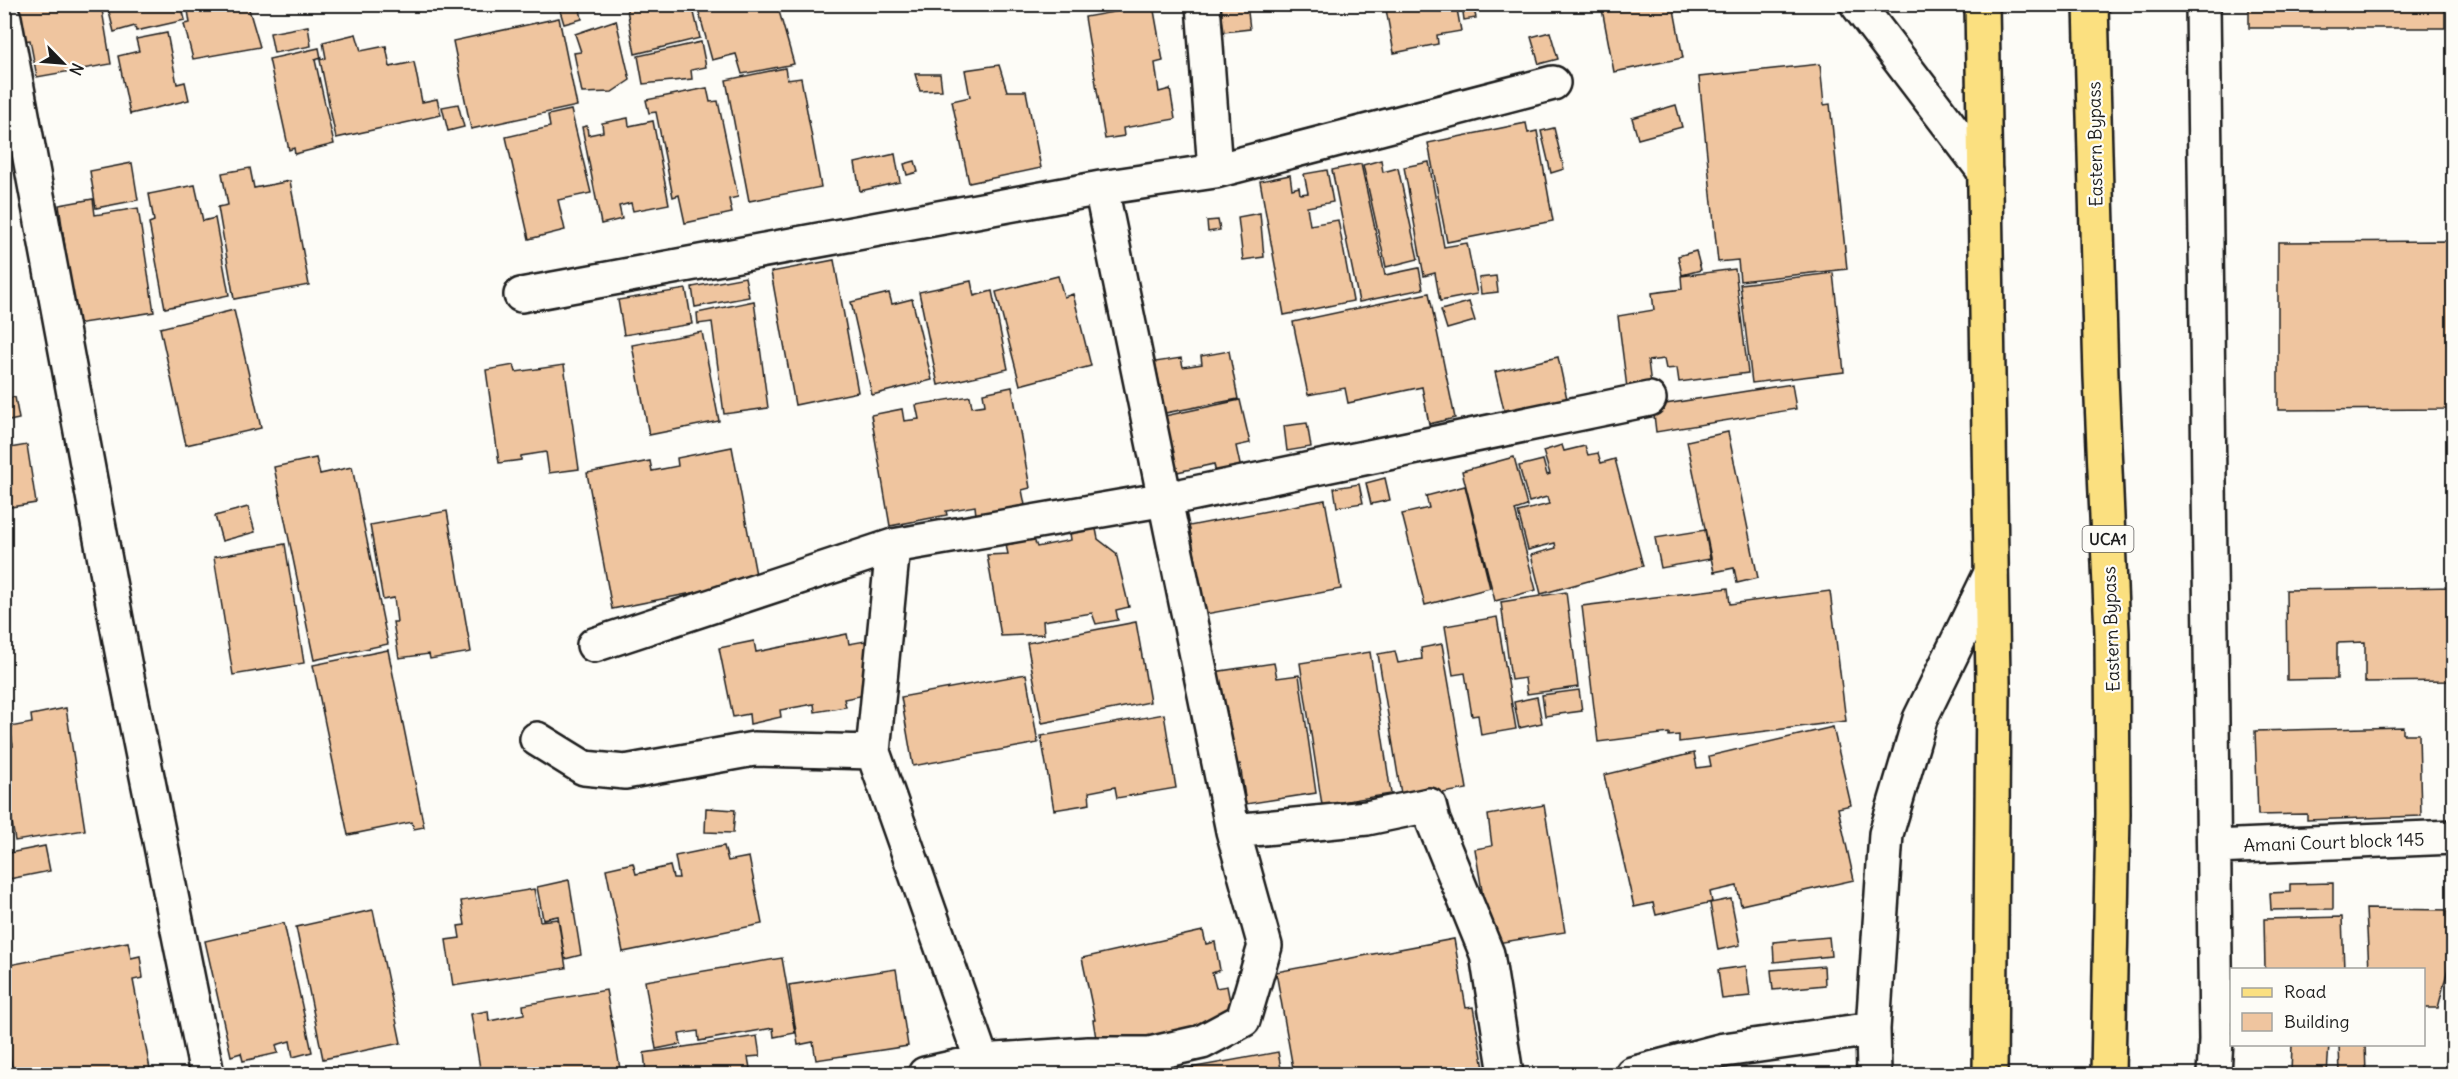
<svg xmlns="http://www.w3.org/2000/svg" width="2458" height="1079" font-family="Delius,sans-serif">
	<rect width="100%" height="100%" fill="#fdfcf7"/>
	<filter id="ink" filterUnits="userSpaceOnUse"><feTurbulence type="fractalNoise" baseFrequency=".0167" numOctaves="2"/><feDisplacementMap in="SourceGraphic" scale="12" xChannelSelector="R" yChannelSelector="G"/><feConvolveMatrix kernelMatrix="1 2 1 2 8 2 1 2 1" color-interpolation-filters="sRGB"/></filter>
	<g filter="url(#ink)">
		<path fill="#efc59f" stroke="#1c1c1c" stroke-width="1.5" d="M10 4H101L111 64 37 77 30 40 16 42Z
			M107 4H181L185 20 136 31 135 26 114 32Z
			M187 4H249L248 6 260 47 193 59 184 24 190 23Z
			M558 4H579L582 19 564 24Z
			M626 4H654L655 10 692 4 700 38 635 54Z
			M712 4H777L794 64 742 74 736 54 712 60 698 9Z
			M1220 4H1247L1250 29 1224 32Z
			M1385 4H1456L1461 31 1437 35 1438 44 1394 53Z
			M1462 4H1473L1476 18 1464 20Z
			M1601 4H1673L1683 58 1614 72Z
			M2249 4H2445V28H2249Z
			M1153 5 1163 61 1155 63 1159 92 1170 89 1175 119 1123 128 1124 136 1105 139 1085 17Z
			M559 18 577 106 471 129 453 41Z
			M616 20 630 80 612 92 582 93 574 53 581 52 575 34Z
			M308 26 311 46 274 53 270 33Z
			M1550 32 1558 59 1539 64 1531 37Z
			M167 33 177 84 185 82 189 100 130 114 118 56 139 51 136 39Z
			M356 34 361 51 386 46 390 67 414 62 422 102 437 99 441 115 336 138 320 60 326 58 323 42Z
			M701 42 706 67 691 70 692 79 643 84 638 56Z
			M319 48 321 58 315 60 334 144 295 154 294 148 289 150 269 59Z
			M1820 64 1824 105 1830 104 1847 269 1740 281 1738 260 1718 262 1699 77Z
			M999 65 1007 91H1026L1041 168 969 183 952 101 970 97 965 70Z
			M785 68 787 80 801 78 821 187 749 201 726 80Z
			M915 74H940L942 90 920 91Z
			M707 88 710 102 718 101 738 197 729 199 732 213 685 223 679 195 673 197 656 112 649 113 646 100Z
			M458 104 464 127 448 131 442 107Z
			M1676 105 1682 127 1638 139 1632 118Z
			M571 110 591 193 558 200 565 230 529 239 506 137 550 127 548 115Z
			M628 118 629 126 653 121 669 204 633 211 631 203 619 206 622 219 601 224 582 127 587 126 588 135 603 132 602 123Z
			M1526 123 1528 133 1537 131 1553 221 1447 242 1428 143Z
			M1554 128 1564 169 1551 173 1541 131Z
			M895 154 900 182 860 191 855 163Z
			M1381 160 1383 172 1398 168 1418 259 1386 267 1363 165Z
			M915 161 918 172 907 175 904 164Z
			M1429 162 1444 247 1467 243 1477 294 1440 301 1435 273 1424 276 1404 167Z
			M132 163 138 200 96 208 90 171Z
			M1361 164 1385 275 1419 268 1423 289 1359 302 1332 170Z
			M250 168 254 188 290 181 309 285 234 299 218 207 228 205 222 173Z
			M1327 170 1333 202 1307 207 1310 225 1338 220 1353 301 1284 315 1260 181 1290 175 1292 189 1299 187 1300 194 1308 193 1304 174Z
			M195 185 203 221 215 218 229 295 165 308 149 223 154 221 149 194Z
			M93 199 95 215 138 208 154 312 76 324 59 205Z
			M1260 213 1264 257 1243 260 1238 217Z
			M1218 220 1220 230 1208 232 1207 221Z
			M2454 241V409L2278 410V242Z
			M1696 251 1701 270 1682 275 1678 256Z
			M834 260 858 392 795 405 771 272Z
			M1735 269 1748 373 1679 382 1677 368 1666 369 1664 359 1648 361 1651 385 1627 388 1618 316 1654 310 1652 293 1682 289 1681 276Z
			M1833 273 1844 372 1752 383 1740 284Z
			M1058 276 1064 297 1073 294 1091 366 1020 385 996 292Z
			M1496 276 1498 292 1481 294 1479 278Z
			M745 277 749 297 695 307 692 287Z
			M971 281 974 296 992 291 1008 369 938 385 919 292Z
			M686 289 692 324 624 335 618 300Z
			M889 293 892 304 912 299 932 380 872 395 851 302Z
			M1429 293 1455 418 1429 424 1422 387 1348 403 1345 388 1308 395 1293 322Z
			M754 301 768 408 724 414 712 322 698 324 697 313Z
			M1469 302 1475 321 1447 329 1441 310Z
			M234 310 261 428 186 445 160 328Z
			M702 332 719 421 649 435 632 345Z
			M1229 351 1238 399 1165 413 1155 362 1181 358 1183 367 1202 364 1201 356Z
			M1558 357 1567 399 1505 414 1495 372Z
			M514 365 516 372 564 365 579 469 549 473 546 452 521 456V460L499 463 486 370Z
			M1792 384 1796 409 1656 432 1653 406Z
			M1012 387 1030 488 1022 490 1025 505 976 515 975 506 946 511 947 515 890 526 871 415 902 409 904 421 919 419 916 405 970 396 972 407 985 405 983 393Z
			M15 397 19 419 4 422V399Z
			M1240 400 1250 443 1236 446 1242 474 1217 479 1214 464 1168 474 1155 418Z
			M1307 423 1311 447 1287 451 1284 426Z
			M1728 432 1758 578 1737 583 1734 568 1714 572 1687 441Z
			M27 445 36 503 4 508V449Z
			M1562 445 1564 451 1585 446 1588 455 1598 453 1601 463 1615 459 1643 566 1541 594 1531 555 1556 548 1555 543 1528 550 1518 512 1549 504 1547 497 1529 502 1519 466 1543 460 1547 475 1550 474 1543 451Z
			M732 447 757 580 612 609 587 473 650 461 652 471 678 466 677 458Z
			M1514 457 1527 506 1515 510 1536 590 1495 601 1462 471Z
			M316 458 320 474 352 467 388 644 314 660 274 467Z
			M1385 478 1390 500 1371 504 1366 483Z
			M1359 484 1363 503 1337 507 1334 488Z
			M1465 486 1490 588 1425 605 1402 514 1429 508 1426 496Z
			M1325 500 1341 589 1206 614 1189 526Z
			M248 507 255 532 222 541 215 516Z
			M447 511 471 652 430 659 429 654 399 658 393 622H397L394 598 383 600 370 525Z
			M1096 529 1098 539 1116 553 1129 607 1116 610 1118 620 1096 624 1092 613 1043 621 1044 634 1001 636 987 555 1008 554 1006 545 1034 539 1037 547 1071 540 1070 533Z
			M1705 530 1710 559 1661 568 1655 538Z
			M285 544 304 663 233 675 214 557Z
			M2454 587V681L2365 682V642L2337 643V679L2287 680 2286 590Z
			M1728 588 1730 604 1830 591 1846 721 1679 742V735L1669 736V733L1598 742 1582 606Z
			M1566 592 1578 687 1527 694 1525 678 1511 680 1501 602Z
			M1497 617 1516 729 1481 735 1478 715 1472 716 1465 673 1453 675 1445 626Z
			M1136 622 1150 702 1042 723 1027 643Z
			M847 634 849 644 865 641 875 693 844 699 846 707 815 712 814 704 780 710 781 717 750 724 749 714 733 717 719 648 754 641 756 652Z
			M1442 644 1467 789 1402 800 1378 654 1395 651 1398 663 1422 659 1421 648Z
			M388 650 424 827 414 829 412 822 348 835 313 665Z
			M1370 652 1391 794 1322 805 1300 663Z
			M1274 663 1277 678 1299 675 1316 793 1246 804 1240 764 1228 766 1214 672Z
			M1026 674 1038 743 913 766 901 697Z
			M1579 690 1582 711 1545 716 1542 695Z
			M1537 697 1542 723 1519 728 1514 702Z
			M66 708 85 830 15 841 4 771V747L13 746 10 727 32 723 31 715Z
			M1164 714 1176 788 1117 798 1115 787 1089 792 1090 804 1054 810 1041 736Z
			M1833 727 1851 805 1838 808 1854 880 1741 905 1737 886 1710 892 1712 902 1656 915 1653 903 1634 907 1604 775 1694 753 1697 768 1711 766 1709 756Z
			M2403 727V734H2419L2421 816 2307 820V814L2258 815 2255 731Z
			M1544 805 1565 932 1491 944 1475 849 1492 846 1488 815Z
			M706 808 735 810 733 833 705 832Z
			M45 846 50 871 4 880V854Z
			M724 846 728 861 749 857 762 924 623 952 606 869 633 863 636 874 670 866 673 878H679L675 856Z
			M569 880 581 955 565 959 558 916 543 919 537 887Z
			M2333 883V909L2271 910 2270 893 2290 892V884Z
			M534 889 540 921 558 919 566 968 453 986 446 940 460 938 458 926 465 925 461 901Z
			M1731 899 1740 945 1718 950 1710 903Z
			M2366 909 2454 910V945L2438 1008H2424V970H2369Z
			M373 910 401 1043 323 1059 296 927Z
			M2342 917 2344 970H2265L2264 919Z
			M284 923 312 1052 293 1057 290 1041 276 1045 278 1053 243 1061 241 1053 231 1056 205 941Z
			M1203 931 1206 944 1215 942 1220 970 1212 973 1216 988 1227 986 1232 1012 1221 1022 1141 1049 1138 1036 1097 1044 1093 1020H1095L1082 958Z
			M1829 937 1831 956 1774 962 1773 942Z
			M1454 939 1466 1008 1473 1007 1485 1074H1294L1276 972Z
			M128 942 131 958 140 956 143 978 133 980 151 1074H4V1068L12 1067 4 1028V966Z
			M782 958 795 1033 774 1037 773 1028 699 1041 698 1031 679 1034 681 1044 656 1049 645 981Z
			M1746 966 1750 996 1722 999 1718 970Z
			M1824 966 1825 985 1773 990 1771 970Z
			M896 969 908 1046 816 1060 813 1042 798 1045 789 985Z
			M606 990 621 1074H481L471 1014 488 1011 489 1021 524 1014 523 1005Z
			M757 1036 760 1056 748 1057 751 1074H686L685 1067 646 1072 644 1053Z
			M2292 1044H2329L2327 1074H2291Z
			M2339 1044H2365L2366 1074H2340Z
			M1278 1052 1282 1074H1157Z"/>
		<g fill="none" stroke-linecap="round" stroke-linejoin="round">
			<g stroke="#1c1c1c" stroke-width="38">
				<path id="minor" d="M1203 4 1215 171
					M1857 4 1985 172
					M2203 4 2216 1040 2214 1074
					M4 18 124 662 207 1074
					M521 295 1101 188 1215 171 1553 83
					M893 546 873 752 982 1061
					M594 645 893 546 1166 499 1649 399
					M537 739 584 768 625 772 754 749 873 752
					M1233 831 1367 818 1429 805 1433 821 1487 954 1506 1074
					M2214 847 2454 837
					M925 1074 982 1061 1088 1054H1149L1202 1042 1243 1020 1265 946 1233 831 1101 188
					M1632 1074 1724 1050 1873 1029
					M1874 1074 1873 1029 1886 834 1920 719 1991 573"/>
			</g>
			<g stroke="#1c1c1c" stroke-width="38">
				<path id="major" d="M1982 4 1993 682 1990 1074
					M2091 4 2101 377 2112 633 2113 814 2108 1074"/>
			</g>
			<use href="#minor" stroke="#fdfcf7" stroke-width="33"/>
			<use href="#major" stroke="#fbe080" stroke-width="33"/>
		</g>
	</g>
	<g text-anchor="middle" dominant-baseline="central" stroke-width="4.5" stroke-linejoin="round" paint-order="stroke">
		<rect fill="#fdfcf7" stroke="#605f5e" stroke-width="1.5" x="2082.5" y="526" width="51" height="26" rx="4.5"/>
		<g font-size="16" font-weight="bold" fill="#1c1c1c">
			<text x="2108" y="539">UCA1</text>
		</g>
		<g font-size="18" fill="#1c1c1c" stroke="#fdfcf7">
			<text transform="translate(2095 144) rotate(-91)">Eastern Bypass</text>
			<text transform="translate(2111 629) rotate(-92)">Eastern Bypass</text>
			<text transform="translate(2334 842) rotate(-2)">Amani Court block 145</text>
		</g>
	</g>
	<rect width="2458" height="1079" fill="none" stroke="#fdfcf7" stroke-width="24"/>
	<rect x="12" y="12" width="2434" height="1055" fill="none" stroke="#1c1c1c" stroke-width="2" filter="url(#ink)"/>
	<rect x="2230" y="968" width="195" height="78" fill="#fdfcf7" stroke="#a3a29f" stroke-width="1.5"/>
	<rect x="2242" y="988" width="30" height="9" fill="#fbe080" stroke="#a3a29f" stroke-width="1.5"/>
	<text x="2284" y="998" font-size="18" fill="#1c1c1c">Road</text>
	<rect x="2242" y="1013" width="30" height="18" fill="#efc59f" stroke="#a3a29f" stroke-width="1.5"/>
	<text x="2284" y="1028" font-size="18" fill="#1c1c1c">Building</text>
	<g transform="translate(63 63) rotate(115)" stroke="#fdfcf7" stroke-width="4.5" paint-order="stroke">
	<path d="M0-4.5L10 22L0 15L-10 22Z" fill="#1c1c1c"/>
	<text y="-9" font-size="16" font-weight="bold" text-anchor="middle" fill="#1c1c1c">N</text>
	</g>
</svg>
